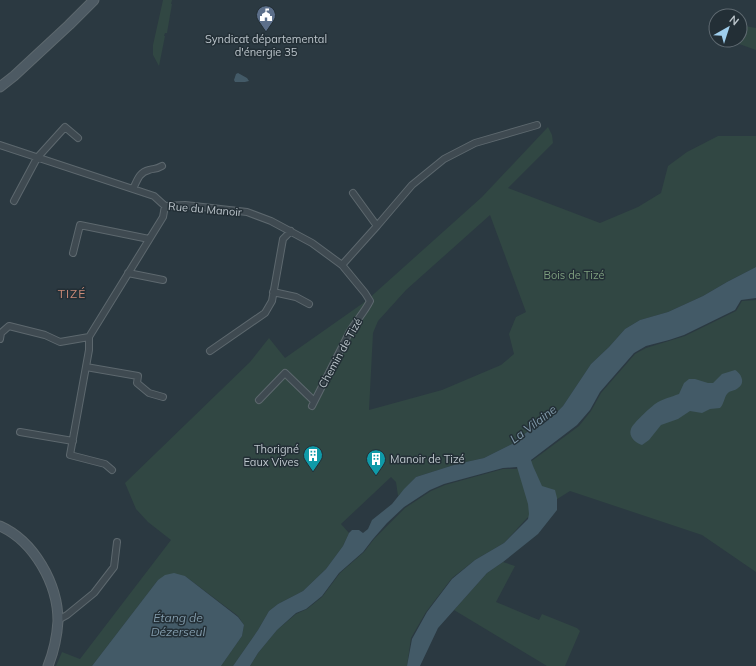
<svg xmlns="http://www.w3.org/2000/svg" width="756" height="666" font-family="Mulish,sans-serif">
	<rect width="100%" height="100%" fill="#2b3941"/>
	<path fill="#314743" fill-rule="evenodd" d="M163 0H172L171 4H172L167 33H165L164 36H165L159 66 153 55V45Z
		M740 25 756 28V50L728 40H740Z
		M548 127 552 135 553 143 508 188 600 223 638 207 661 193 668 166 687 152 718 136H756V267L727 282 703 296 668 312 640 320 625 329 609 347 591 364 563 406 552 417 541 421 512 444 484 458 457 464 416 477 398 496 396 482 391 477 341 524 349 533 343 546 326 569 303 591 278 604 269 611 258 630 233 666H221L242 636 244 625 238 616 185 576 158 580 92 666H56L62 652 80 659 171 540 148 522 136 509 125 483 250 362 269 338 285 358 366 301 482 197ZM490 215 526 312 516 317 509 334 514 354 501 365 442 390 369 410 373 333 378 321 406 290Z
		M756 300V572L702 535 570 491 527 518 504 543 475 560 452 578 426 612 411 638 407 666H250L258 653 277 630 296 614 307 609 322 597 340 573 364 552 374 539 405 508 431 491 445 485 503 469H516L533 460 579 426 591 411 601 393 635 354 646 348 685 336 736 311 742 301Z
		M503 562 515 566 496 602 539 620 542 614 577 628 580 631 565 666H547L454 610 487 573Z"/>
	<path fill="#435a67" d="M238 73 247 78 249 81 245 82H235L234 80 236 74Z
		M756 267V298L741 300 735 310 684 335 669 340 646 346 634 353 600 392 590 410 577 425 531 460 533 466 542 486 555 490 557 498V510L538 534 503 562 487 573 438 628 420 666H407L412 639 427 612 452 579 475 560 504 543 528 519 529 514 528 504 517 467 503 468 444 484 430 490 404 507 387 523 373 539 363 552 339 573 322 596 306 609 296 613 277 630 258 653 250 666H233L258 630 269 611 278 604 303 591 326 569 343 546 349 533 352 530H359L363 533 368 529 372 520 392 504 404 489 416 477 457 464 484 458 512 444 541 421 552 417 563 406 591 364 609 347 625 329 640 320 668 312 703 296 727 282Z
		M735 370C741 373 746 383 738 388 735 391 730 390 727 394 724 398 724 404 720 408L710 409 702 413 690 411 678 419 661 425 649 440 642 445C636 443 628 437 631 429 633 423 650 408 655 404 662 399 671 397 679 394L684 383 689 379H695L708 383H713L722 374Z
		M174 573 185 576 238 617 244 625 242 636 221 666H92L158 580 165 575Z"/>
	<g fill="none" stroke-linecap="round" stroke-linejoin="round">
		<g stroke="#5d686e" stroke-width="8">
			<path id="street" d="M0 145 154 196 165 206 185 205 247 212 271 221 312 243 342 265 365 293 370 301C364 313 355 322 349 333L312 406
				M133 189C137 181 139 172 149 170 155 168 155 170 162 166
				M353 193 377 226
				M14 201 37 158 65 127 78 138
				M73 253 80 225 149 239
				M342 265 377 226 412 185 444 159 475 143 537 125
				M128 273 163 280
				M273 292 296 297 309 304
				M0 339 1 333 9 326 45 335 60 342 89 337
				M210 351 265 313 272 301 283 239 291 231
				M86 367 138 376 137 383 149 393 163 397
				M259 400 285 373 314 401
				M20 432 73 441
				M112 470 105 464 70 455 89 350V337L163 217 165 206
				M58 620 67 615 94 593 114 567 117 542"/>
		</g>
		<g stroke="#5d686e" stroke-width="11">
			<path id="secondary" d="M0 87 14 76 69 25 94 0
				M0 526C34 541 58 584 58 621 57 637 54 651 48 666"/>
		</g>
		<use href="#street" stroke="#3f4a51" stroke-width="6"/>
		<use href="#secondary" stroke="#4d5a63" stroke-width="9"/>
	</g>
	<defs>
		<g id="civic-pin" transform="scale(1)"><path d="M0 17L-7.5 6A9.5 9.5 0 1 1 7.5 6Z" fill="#5c6f8a" stroke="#232f36"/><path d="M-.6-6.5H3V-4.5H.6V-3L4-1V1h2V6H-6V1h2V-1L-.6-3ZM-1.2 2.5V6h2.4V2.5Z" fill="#fff"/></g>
		<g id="building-pin" transform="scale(1)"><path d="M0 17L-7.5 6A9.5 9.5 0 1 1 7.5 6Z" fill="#0f9aa8" stroke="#232f36"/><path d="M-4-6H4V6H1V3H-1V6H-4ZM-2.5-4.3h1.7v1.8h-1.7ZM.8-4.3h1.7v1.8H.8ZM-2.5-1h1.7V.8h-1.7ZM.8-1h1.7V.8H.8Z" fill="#fff"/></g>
	</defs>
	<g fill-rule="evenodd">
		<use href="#civic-pin" x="266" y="15"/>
		<use href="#building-pin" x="313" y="455"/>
		<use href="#building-pin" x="376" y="459"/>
	</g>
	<g text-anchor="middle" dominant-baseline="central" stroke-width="3" stroke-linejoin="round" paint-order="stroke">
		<g font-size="11" fill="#bcc5cb" stroke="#232f36">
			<text x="266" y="39">Syndicat départemental<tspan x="266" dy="13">d'énergie 35</tspan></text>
			<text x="299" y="449" text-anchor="end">Thorigné<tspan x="299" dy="13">Eaux Vives</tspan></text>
			<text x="390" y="459" text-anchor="start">Manoir de Tizé</text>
		</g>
		<g font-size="11" fill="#bcc5cb" stroke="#232f36">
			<text transform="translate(205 209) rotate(5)">Rue du Manoir</text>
			<text transform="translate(340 353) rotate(-61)">Chemin de Tizé</text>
		</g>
		<g font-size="11" fill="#7d9e7e" stroke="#232f36">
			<text x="574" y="275">Bois de Tizé</text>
		</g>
		<g font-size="12" letter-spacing="1" fill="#ca8a77" stroke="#232f36">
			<text x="72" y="293">TIZÉ</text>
		</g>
		<g font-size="12" font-style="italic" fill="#819aaa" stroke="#232f36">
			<text transform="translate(533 424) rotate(-37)">La Vilaine</text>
			<text x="178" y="617">Étang de<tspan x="178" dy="14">Dézerseul</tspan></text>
		</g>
	</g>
	<g transform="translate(728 28) rotate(39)"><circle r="19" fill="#232f36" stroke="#606b72"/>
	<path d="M0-3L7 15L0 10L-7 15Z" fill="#9fceed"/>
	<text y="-6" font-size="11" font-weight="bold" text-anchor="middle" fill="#bcc5cb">N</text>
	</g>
</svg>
